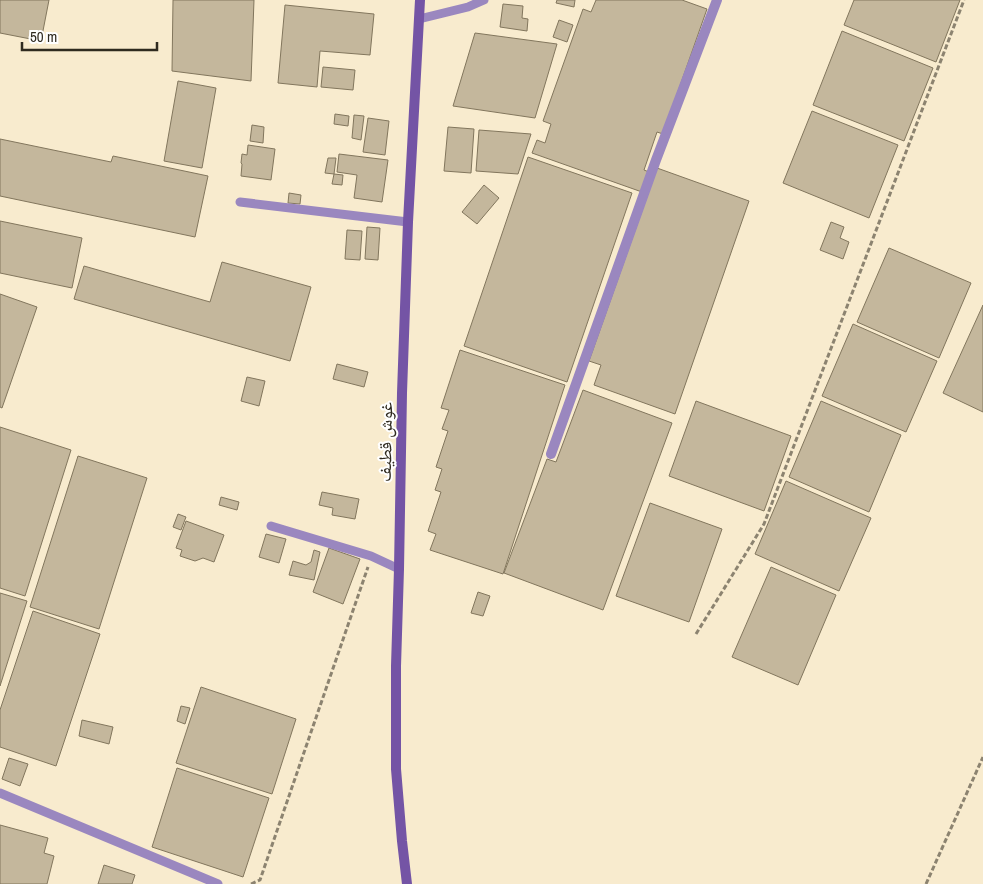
<svg xmlns="http://www.w3.org/2000/svg" width="983" height="884" font-family="'Archivo Narrow','Noto Naskh Arabic',sans-serif">
	<rect width="100%" height="100%" fill="#f8ebce"/>
	<path fill="#c4b79c" stroke="#82765d" d="M0 0H49L41 41 0 33Z
		M173 0H254L251 81 172 71Z
		M557 0H575L574 7 556 3Z
		M596 0H682L707 9 663 134 657 132 644 170 649 172 642 192 532 153 537 140 545 143 551 124 543 121 583 9 591 12Z
		M854 0H960L936 62 844 25Z
		M503 4 523 6 522 18 528 19 527 31 500 27Z
		M285 5 374 14 370 55 320 51 317 87 278 83Z
		M559 20 573 25 567 42 553 37Z
		M842 31 933 68 904 141 813 105Z
		M475 33 557 44 535 118 453 106Z
		M323 67 355 70 353 90 321 87Z
		M178 81 216 88 202 168 164 161Z
		M812 111 898 145 869 218 783 183Z
		M335 114 349 116 348 126 334 124Z
		M354 115 364 116 361 140 352 138Z
		M368 118 389 121 385 155 363 152Z
		M252 125 264 127 263 143 250 141Z
		M448 127 474 129 471 173 444 171Z
		M479 130 531 134 518 174 476 171Z
		M0 139 111 162 113 156 208 176 195 237 0 196Z
		M248 145 275 149 271 180 241 176 242 164 241 163 242 154 247 155Z
		M339 154 388 160 382 202 354 198 357 175 337 172Z
		M528 157 632 193 567 382 464 346Z
		M328 158H336L334 174 325 173Z
		M657 168 749 201 675 414 594 385 601 365 589 361Z
		M334 174 343 175 342 185 332 184Z
		M484 185 499 198 477 224 462 212Z
		M289 193 301 195 300 204 288 203Z
		M0 221 82 238 72 288 0 273Z
		M831 222 844 227 840 238 849 242 843 259 820 250Z
		M367 227 380 228 378 260 365 259Z
		M347 230 362 231 360 260 345 259Z
		M889 248 971 283 939 358 857 322Z
		M222 262 311 287 290 361 74 299 84 266 210 302Z
		M0 294 37 307 2 408 0 407Z
		M983 305V412L943 393Z
		M853 324 937 361 906 432 822 396Z
		M460 350 565 385 503 574 430 550 436 534 428 531 441 492 435 490 442 469 436 467 448 431 442 429 449 410 441 408Z
		M337 364 368 372 364 387 333 379Z
		M247 377 265 381 259 406 241 401Z
		M583 390 672 423 603 610 504 573 547 459 556 462Z
		M696 401 791 436 764 511 669 476Z
		M821 401 901 435 869 512 789 477Z
		M0 427 71 450 25 596 0 588Z
		M78 456 147 478 99 629 30 607Z
		M786 481 871 518 839 591 755 554Z
		M322 492 359 499 355 519 332 515 333 508 319 505Z
		M221 497 239 502 237 510 219 505Z
		M650 503 722 529 689 622 616 596Z
		M178 514 186 517 181 530 173 527Z
		M186 521 224 535 214 562 203 558 195 561 180 556 182 550 176 548Z
		M266 534 286 539 279 563 259 557Z
		M329 548 360 559 343 604 313 592Z
		M314 550 320 552 314 580 289 575 293 561 306 565 311 562Z
		M771 567 836 595 798 685 732 657Z
		M478 592 490 596 483 616 471 613Z
		M0 593 27 601 0 686Z
		M33 611 100 634 56 766 0 747V710Z
		M201 687 296 719 272 794 176 763Z
		M181 706 190 708 185 724 177 721Z
		M82 720 113 727 109 744 79 736Z
		M9 758 28 764 20 786 2 779Z
		M177 768 269 798 243 877 152 847Z
		M0 825 48 838 44 853 54 856 47 884H0Z
		M104 865 135 875 132 884H98Z"/>
	<g fill="none" stroke-linecap="round" stroke-linejoin="round">
		<path stroke="#8c8370" stroke-width="3" stroke-dasharray="5 2.5" stroke-linecap="butt" d="M696 634 764 524 964 0
			M251 884 260 880 368 567
			M926 884 983 757"/>
		<path stroke="#9a87bf" stroke-width="9" d="M419 19 468 7 484 0
			M240 202 408 222
			M271 526 371 556 399 569
			M0 793 218 884"/>
		<path stroke="#9a87bf" stroke-width="10" d="M551 454 656 160 717 0"/>
		<path stroke="#7454a5" stroke-width="10" d="M407 884 402 841 396 769V666L399 569 402 393 408 222 420 0"/>
	</g>
	<g text-anchor="middle" dominant-baseline="central" stroke-width="4" stroke-linejoin="round" paint-order="stroke">
		<g font-size="18" fill="#2f2a1f" stroke="#fff">
			<text transform="translate(385 442) rotate(-89)">غوش قطيف</text>
		</g>
	</g>
	<path d="M22 42v8h135v-8" fill="none" stroke="#2f2a1f" stroke-width="2.5"/>
	<text x="30" y="42" font-size="15" fill="#2f2a1f" stroke="#ffffff" stroke-width="4" paint-order="stroke">50 m</text>
</svg>
